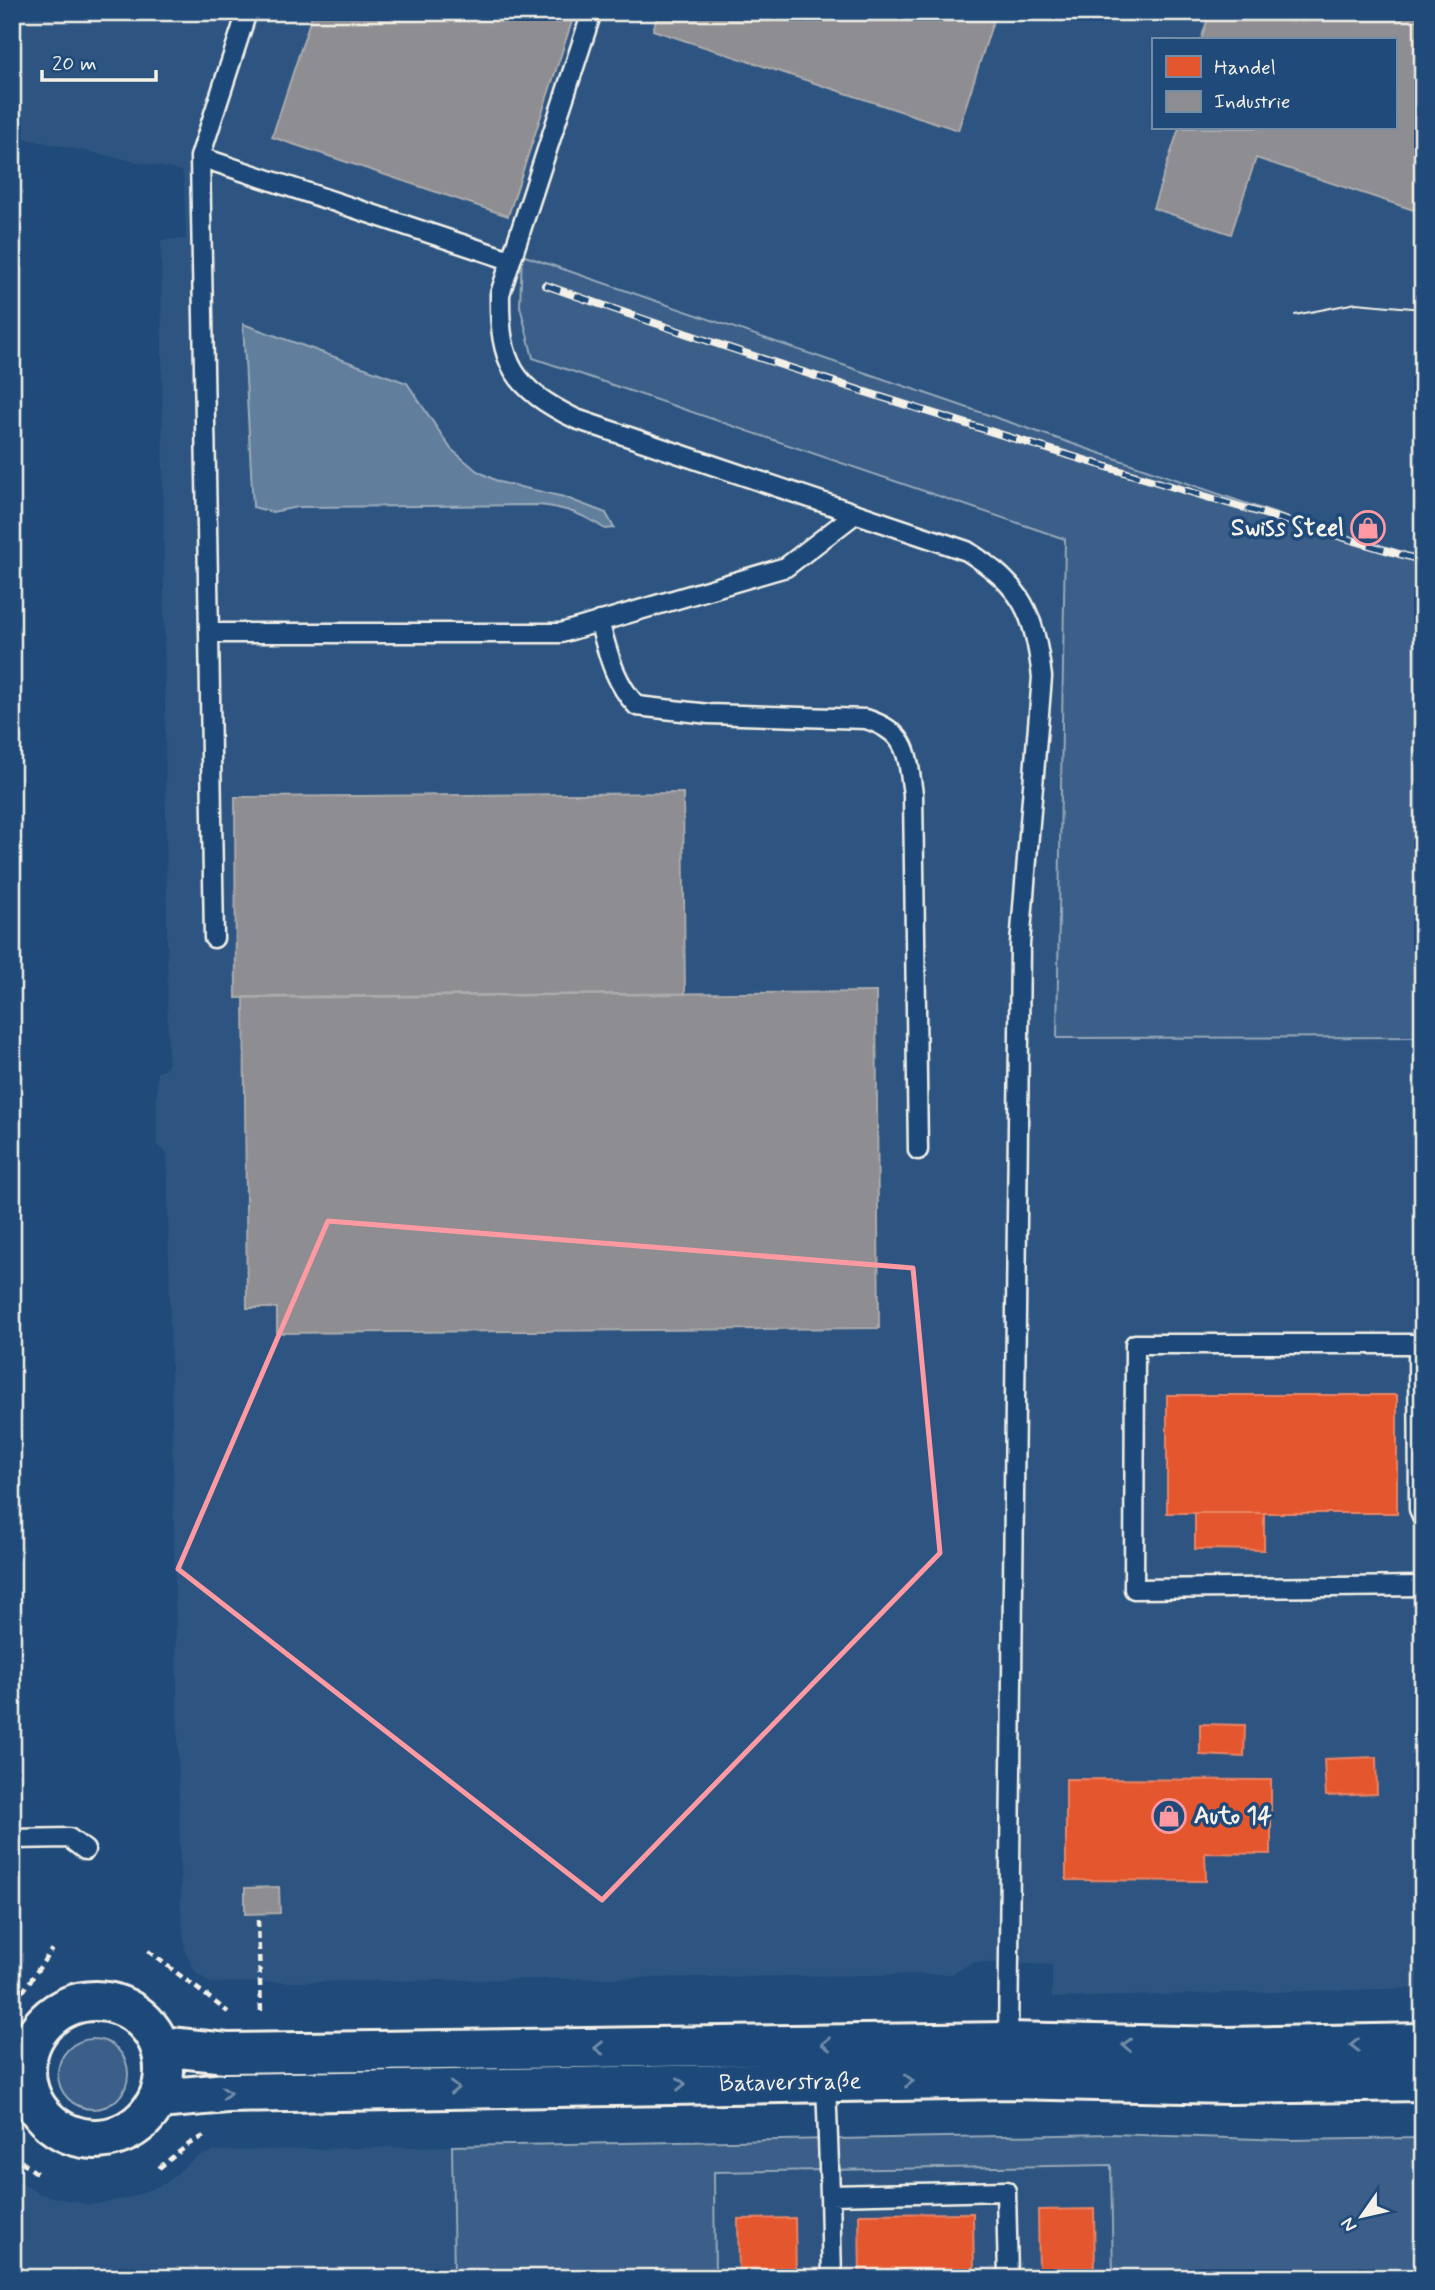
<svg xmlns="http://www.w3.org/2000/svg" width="1435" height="2290" font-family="Mynerve,sans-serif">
	<rect width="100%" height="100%" fill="#1f4a7a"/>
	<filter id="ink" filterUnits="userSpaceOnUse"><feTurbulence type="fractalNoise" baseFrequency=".0143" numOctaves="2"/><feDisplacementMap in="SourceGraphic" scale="14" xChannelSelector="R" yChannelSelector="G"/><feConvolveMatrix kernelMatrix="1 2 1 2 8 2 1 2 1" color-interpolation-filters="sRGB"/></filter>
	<g filter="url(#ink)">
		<path fill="#2d5581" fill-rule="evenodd" d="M12 12H1423V1988L1052 1998V1965L974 1962 951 1974 210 1983 196 1973 185 1951 181 1909 167 1153 157 1146V1073L168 1066 161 240 186 239 184 180 182 171 12 136ZM1153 40H1395V128H1153Z
			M452 2146 454 2278H12V2177L39 2194 91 2205 129 2198 166 2183 196 2157 214 2151Z
			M1111 2165 1113 2278H715L713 2172Z"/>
		<path fill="#3a5f88" stroke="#97a8b8" stroke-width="2" d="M522 255 1423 564V1037L1057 1038 1065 539 533 358 520 306Z
			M58 2074a35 35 0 1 1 70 0a35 35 0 1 1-70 0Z
			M1111 2134 1289 2140 1423 2138V2278H1113L1111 2165 714 2172 715 2278H454L452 2146Z"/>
		<path fill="#627e9d" stroke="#9cacbb" stroke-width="2" d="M243 324 407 383 451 449 477 471 499 482 564 497 606 513 614 528 605 529C583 514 566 508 539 505L298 507 272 512 253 507Z"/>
		<path fill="#e4572e" stroke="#e98566" stroke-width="2" d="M1167 1395H1397V1513H1167Z
			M1195 1513H1264V1550L1195 1549Z
			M1200 1724 1245 1725 1244 1757 1200 1755Z
			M1376 1757 1377 1794 1326 1796 1324 1759Z
			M1066 1779 1271 1780V1854L1205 1853 1206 1881 1066 1880Z
			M1094 2209 1095 2278H1039L1038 2210Z
			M973 2213 974 2278H860L859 2214Z
			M795 2218 796 2278H739L738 2219Z"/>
		<path fill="#8d8d92" stroke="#acabac" stroke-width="2" d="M313 12H575L508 216 272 137Z
			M659 12H996L958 130 653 30Z
			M1210 12H1423V213L1256 158 1231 234 1153 208 1179 128H1395V40H1201Z
			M683 793 685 994 236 998 235 797Z
			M876 992 879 1328 277 1333V1308H247L244 997Z
			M279 1887 280 1913 245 1914V1888Z"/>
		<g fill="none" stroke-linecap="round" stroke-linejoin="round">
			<g stroke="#f4f1e8" stroke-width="23">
				<path id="service" d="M592 12 500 294C499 364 513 388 576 419L967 551C1023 587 1034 612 1042 677L1020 944 1008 2046
					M200 157 247 12
					M510 260 200 157 209 633H561L786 567 855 514
					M599 621C608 653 614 682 637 706L709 714 866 719C909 733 907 754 913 794L918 1150
					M209 633 214 938
					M1423 1518 1419 1509 1418 1344H1135L1134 1589 1423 1586
					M12 1839 69 1838 85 1850
					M826 2082 830 2195
					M832 2278 830 2195 1006 2191 1008 2278"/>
			</g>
			<g stroke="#f4f1e8" stroke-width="44">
				<path id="tertiary" d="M26 2070a69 69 0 1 1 138 0a69 69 0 1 1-138 0Z
					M160 2046 227 2053 1008 2042 1226 2047 1423 2043
					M158 2099 227 2093 1009 2079 1228 2084 1423 2081"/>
			</g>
			<path stroke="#f4f1e8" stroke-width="4.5" stroke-dasharray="7 5" stroke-linecap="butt" d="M258 1920 261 2012
				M148 1951 228 2012
				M12 1998 24 1990 52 1949
				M12 2154 39 2175
				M159 2168 189 2144 206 2135"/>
			<use href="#service" stroke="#1f4a7a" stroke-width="18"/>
			<use href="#tertiary" stroke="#1f4a7a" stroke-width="38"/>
			<path stroke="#f4f1e8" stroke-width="2" d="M1295 315 1356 303 1423 309"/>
			<g stroke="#f4f1e8" stroke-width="8">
				<path id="rail" d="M545 285C834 387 1128 474 1423 561"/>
			</g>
			<use href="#rail" stroke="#1f4a7a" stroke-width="5" stroke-dasharray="16" stroke-linecap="butt"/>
		</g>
		<defs><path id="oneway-chevron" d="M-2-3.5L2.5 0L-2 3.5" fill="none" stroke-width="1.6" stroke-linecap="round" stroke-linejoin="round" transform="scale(1.75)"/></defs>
		<g stroke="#748da6">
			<use href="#oneway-chevron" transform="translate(826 2044) rotate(179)"/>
			<use href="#oneway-chevron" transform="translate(1127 2045) rotate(-178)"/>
			<use href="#oneway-chevron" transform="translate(1355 2045) rotate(179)"/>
			<use href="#oneway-chevron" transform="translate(599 2048) rotate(179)"/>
			<use href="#oneway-chevron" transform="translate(909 2081) rotate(-1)"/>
			<use href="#oneway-chevron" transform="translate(681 2084) rotate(-1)"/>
			<use href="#oneway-chevron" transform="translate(454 2088) rotate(-1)"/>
			<use href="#oneway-chevron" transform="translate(226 2093) rotate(-3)"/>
		</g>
	</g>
	<path fill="none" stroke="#ff9aa2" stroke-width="5" stroke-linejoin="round" d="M328 1221 913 1268 940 1553 602 1900 178 1569Z"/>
	<defs>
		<g id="shop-ring" transform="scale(1.75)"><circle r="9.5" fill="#1f4a7a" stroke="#ff9aa2" stroke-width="1.5"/><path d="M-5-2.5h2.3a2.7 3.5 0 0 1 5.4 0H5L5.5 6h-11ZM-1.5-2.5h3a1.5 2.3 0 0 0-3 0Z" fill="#ff9aa2"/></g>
	</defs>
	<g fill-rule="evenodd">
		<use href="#shop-ring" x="1368" y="528"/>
		<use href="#shop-ring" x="1169" y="1816"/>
	</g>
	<g text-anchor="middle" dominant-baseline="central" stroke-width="7" stroke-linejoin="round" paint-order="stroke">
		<g font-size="24" font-weight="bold" fill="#f4f1e8" stroke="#1f4a7a" text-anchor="end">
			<text x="1344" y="528">Swiss Steel</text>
			<text x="1194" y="1816" text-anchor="start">Auto 14</text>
		</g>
		<g font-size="24" fill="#f4f1e8" stroke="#1f4a7a">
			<text transform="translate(790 2083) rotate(-1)">Bataverstraße</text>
		</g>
	</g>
	<rect width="1435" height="2290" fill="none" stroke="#1f4a7a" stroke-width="42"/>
	<rect x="21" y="21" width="1393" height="2248" fill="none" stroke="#f4f1e8" stroke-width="2.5" filter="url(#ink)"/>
	<rect x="1152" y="38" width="245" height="91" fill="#1f4a7a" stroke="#748da6" stroke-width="2"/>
	<rect x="1166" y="56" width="35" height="21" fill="#e4572e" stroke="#748da6" stroke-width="2"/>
	<text x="1214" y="74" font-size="21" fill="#f4f1e8">Handel</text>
	<rect x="1166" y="91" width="35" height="21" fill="#8d8d92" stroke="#748da6" stroke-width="2"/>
	<text x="1214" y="108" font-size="21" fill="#f4f1e8">Industrie</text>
	<g transform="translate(1362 2216) rotate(236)" stroke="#1f4a7a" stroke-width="5" paint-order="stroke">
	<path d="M0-5L12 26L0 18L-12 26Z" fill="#f4f1e8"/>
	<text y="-10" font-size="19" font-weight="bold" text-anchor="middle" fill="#f4f1e8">N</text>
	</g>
	<path d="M42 70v10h114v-10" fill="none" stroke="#f4f1e8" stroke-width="3.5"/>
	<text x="52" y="70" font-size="21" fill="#f4f1e8" stroke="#1f4a7a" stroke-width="5" paint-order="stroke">20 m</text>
</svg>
